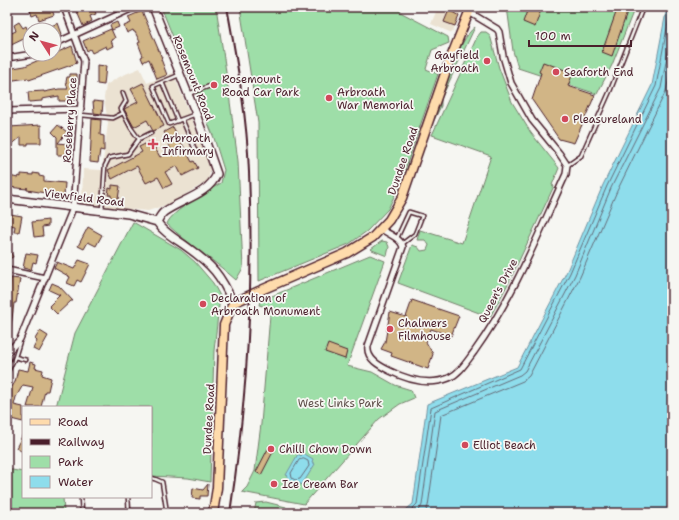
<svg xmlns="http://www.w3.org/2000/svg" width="679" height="520" font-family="'Shantell Sans',sans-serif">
	<rect width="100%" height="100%" fill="#f6f6f2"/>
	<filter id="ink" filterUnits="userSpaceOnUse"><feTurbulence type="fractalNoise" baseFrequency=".025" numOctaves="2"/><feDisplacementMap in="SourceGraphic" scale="8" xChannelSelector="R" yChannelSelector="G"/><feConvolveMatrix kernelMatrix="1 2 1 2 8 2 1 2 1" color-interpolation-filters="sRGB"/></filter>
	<g filter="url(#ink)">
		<path fill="#ebe2d2" d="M438 7H463L452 33 431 24Z
			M140 68 147 83 173 73 207 157 210 171 208 181 171 203 148 211 82 205 83 169 102 170 108 123 104 98 106 85 121 76Z"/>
		<path fill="#9edea8" stroke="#747e6a" d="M161 7H216L225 65 238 161 243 268 236 280C214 260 188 244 167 224 171 211 208 191 221 183L224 170 214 138Z
			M240 7H402L400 12 448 37 449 43 432 50 426 69 438 74 400 184 388 209 367 231 349 244 259 281 258 123Z
			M507 7H635L612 65 597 94 518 68 513 51Z
			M475 27 441 99V106L433 122C439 101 458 39 475 27Z
			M481 32H486L490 35 499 68 512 102 531 133 559 168 552 185 554 186 509 282 490 317 398 283 412 245 418 247 421 251 427 250 429 245 425 240H417L420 230 462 243 491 156 432 135 477 37Z
			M133 222 181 250 195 262 213 283 220 296 214 351 210 482 188 478 151 476V407H56L75 333Z
			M382 241 387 242 389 247 387 256 372 250 371 249Z
			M370 255 385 261 347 366 372 372 395 385 411 390 414 398 400 404 379 419 304 504 242 492 247 487 255 471 261 424 270 315 263 306 259 305 260 301Z
			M7 469 23 472V497H63L64 513H7Z
			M266 502 286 507V513H254L256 503Z"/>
		<path fill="#8eddec" stroke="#73919f" d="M667 7H672V513H402L413 504 427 404 517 367 567 271 603 185 652 85Z
			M303 453 313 459 312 462 315 464 302 485 299 483 297 486 286 479 288 476 286 475 298 454 301 456Z"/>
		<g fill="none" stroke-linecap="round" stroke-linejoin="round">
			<path stroke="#656b78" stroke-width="1" d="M304 459 308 461 309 466 300 479 295 480 292 478 291 473 299 460Z
				M408 513 417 504 431 408 520 369 570 273 607 186 656 86 671 7
				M416 513 420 509 422 505 435 411 520 375 525 371 575 275 611 188 661 88 672 31
				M425 513 428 506 441 415 523 381 529 376 580 277 617 191 666 91 672 63"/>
		</g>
		<path fill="#d1b586" stroke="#4a1f2b" d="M29 7H51L54 15 39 20 37 14 32 16Z
			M75 7H105V8L95 11 96 14 90 16 92 21 83 26Z
			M517 7H542L535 27 523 22 527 11Z
			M618 7H629L612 56 602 52Z
			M449 10 459 16 455 26 444 22Z
			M142 11 162 58 161 59 167 75 157 79 149 59 143 62 141 57 143 56 138 43 140 42 135 32H134L133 30 127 33 124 26 131 23 128 17Z
			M19 22 23 28 26 26 30 36 7 47V35L16 31 14 25Z
			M117 22 119 27 112 30 110 25Z
			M58 23 62 34 54 38V30H42Z
			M111 29 115 38 111 40 113 46 107 49 106 46 92 53 90 49 87 51 83 41Z
			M72 46 77 63 29 80 28 78 7 81V69L25 66Z
			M543 62 573 73 568 86 595 95 574 143 559 139 532 100 541 73 539 72Z
			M97 65 106 66 104 85 97 84Z
			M70 74H77V80H75L76 97H73L74 101H59V96L42 99V101L29 102 28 92 44 91V92L59 89H68L66 82 67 77H70Z
			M143 83 164 126 153 131 147 120 134 127 124 109 138 102 131 89Z
			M93 101 103 102 102 114 94 113Z
			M92 119 101 120 100 135 104 136V151L100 150 98 163 90 162Z
			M41 125V143H28V145H21V137L10 146 9 127Z
			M58 125 67 132 58 143 67 144 66 155H57V137L52 132Z
			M173 127 192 162 194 161 198 168 182 176 177 166 165 172 172 184 164 188 158 177 146 183 137 166 112 179 108 170 142 152 139 147 151 141 160 157 172 151 168 144 170 143 164 132Z
			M33 173 39 174V176L44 177V181L65 183 64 196 27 190V187V189L8 187 9 176 18 178 19 176 21 177V174L33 175Z
			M112 185 120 186 118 199 111 198V195H108L109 188 112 189Z
			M10 214 22 216 19 232H14L15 226 9 225Z
			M48 220V226L42 227 43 236 34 237 32 222Z
			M88 227 102 235 96 246 88 242 84 249 78 246Z
			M7 244 13 257 7 260Z
			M26 253 38 255 36 263 33 262 31 270 23 268Z
			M79 260 90 264 81 282 77 280 74 286 67 283 70 277 54 268 57 262 74 269Z
			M11 278 20 279 16 303H14L10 335H7V297H8Z
			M52 283 59 286 73 301H71L57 314 49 306 60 295 49 290Z
			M412 300 459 316 451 336 431 329 426 342 433 354 428 369 391 356 392 353 381 349 385 342 390 312 406 317Z
			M40 331 48 336 39 352 33 349 37 341 35 339Z
			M328 344 347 351 345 359 325 352Z
			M30 362 36 364 35 368 43 370 42 375 51 378 48 391H45L41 407H27L33 387 23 385 16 397 14 405 23 407V422L7 418V395L15 382 18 369 28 371Z
			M23 434V452L16 448Z
			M270 445 275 448 261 475 256 472Z
			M273 482H276L278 485 276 487H273L271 484Z
			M208 484 207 496H200V499L192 498 193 488 203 490Z"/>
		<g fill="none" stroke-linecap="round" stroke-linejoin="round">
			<g stroke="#4a1f2b" stroke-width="5.5">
				<path id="lane" d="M179 75 153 86 169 124 196 114
					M162 82 178 121
					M188 94 210 86
					M81 115 113 118 123 113
					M182 119 196 152
					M139 139 151 133
					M568 165 581 156 610 91 643 7
					M102 210 105 166 109 158 128 154 139 139 131 128 121 109 126 101 123 93
					M397 238 409 212 422 216 415 234 402 244
					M15 357 26 360
					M7 373 15 357 20 341
					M151 478 155 479 162 482 167 513
					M81 497 82 513
					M128 497 129 513"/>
			</g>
			<g stroke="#4a1f2b" stroke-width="8">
				<path id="street" d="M54 44 135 7
					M7 58 33 54
					M7 111 81 109
					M381 229C388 234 401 238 403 247L368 346C366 359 380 366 390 371 408 380 429 386 449 378 460 373 467 361 474 352 513 298 538 235 566 174L567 165 559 153 532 120 511 83 503 56 499 32 497 29 469 12
					M7 270 45 278
					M7 353 20 339 73 208 84 61 64 7"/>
			</g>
			<g stroke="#4a1f2b" stroke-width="10">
				<path id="secondary" d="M153 7 196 114 217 174C208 195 182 199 164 212 161 214 159 218 157 222
					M7 199 128 214 157 222
					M157 222C164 233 176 239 187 247 212 265 221 275 233 303"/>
			</g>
			<g stroke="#4a1f2b" stroke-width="11">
				<path id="primary" d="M213 513 217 488 224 325 233 303 259 291 347 253 373 237 389 220 402 198 448 65 471 7"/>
			</g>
			<use href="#lane" stroke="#f6f6f2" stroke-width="2.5"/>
			<use href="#street" stroke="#f6f6f2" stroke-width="5"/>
			<use href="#secondary" stroke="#f6f6f2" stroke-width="7"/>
			<use href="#primary" stroke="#fedbac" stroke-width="8"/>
			<path stroke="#4a1f2b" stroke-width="2" d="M227 7C237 62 247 116 249 172 254 286 247 401 230 513"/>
		</g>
	</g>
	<g fill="#d1495b" stroke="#f6f6f2" stroke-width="1.5">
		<circle cx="487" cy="61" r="4"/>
		<circle cx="556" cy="72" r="4"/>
		<circle cx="214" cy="85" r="4"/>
		<circle cx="329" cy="98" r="4"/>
		<circle cx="565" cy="119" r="4"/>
		<path d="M151 138h4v4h4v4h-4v4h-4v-4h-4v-4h4z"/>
		<circle cx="203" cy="304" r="4"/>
		<circle cx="390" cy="329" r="4"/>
		<circle cx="465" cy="445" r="4"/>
		<circle cx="271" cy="449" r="4"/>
		<circle cx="274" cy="484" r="4"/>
	</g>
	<g text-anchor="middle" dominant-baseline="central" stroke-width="3.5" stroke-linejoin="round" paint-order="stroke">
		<g font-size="11" fill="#4a1f2b" stroke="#f6f6f2" text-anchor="start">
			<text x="479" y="55" text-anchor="end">Gayfield<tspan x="479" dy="13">Arbroath</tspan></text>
			<text x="564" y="72">Seaforth End</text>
			<text x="222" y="79">Rosemount<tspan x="222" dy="13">Road Car Park</tspan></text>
			<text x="337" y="92">Arbroath<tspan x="337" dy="13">War Memorial</tspan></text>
			<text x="573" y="119">Pleasureland</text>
			<text x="162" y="138">Arbroath<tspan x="162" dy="13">Infirmary</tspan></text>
			<text x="211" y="298">Declaration of<tspan x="211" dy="13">Arbroath Monument</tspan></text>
			<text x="398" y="323">Chalmers<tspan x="398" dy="13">Filmhouse</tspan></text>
			<text x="473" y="445">Elliot Beach</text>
			<text x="279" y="449">Chilli Chow Down</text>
			<text x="282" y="484">Ice Cream Bar</text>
		</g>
		<g font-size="11" fill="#4a1f2b" stroke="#f6f6f2">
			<text transform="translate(193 78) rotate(68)">Rosemount Road</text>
			<text transform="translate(70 120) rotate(-86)">Roseberry Place</text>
			<text transform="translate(403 161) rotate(-71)">Dundee Road</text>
			<text transform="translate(84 198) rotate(7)">Viewfield Road</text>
			<text transform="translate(498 291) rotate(-62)">Queen's Drive</text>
			<text transform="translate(209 419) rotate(-87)">Dundee Road</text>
		</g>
		<g font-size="11" fill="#5f4f4a" stroke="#f6f6f2">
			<text x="340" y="403">West Links Park</text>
		</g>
	</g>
	<rect width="679" height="520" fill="none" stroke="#f6f6f2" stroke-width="24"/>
	<rect x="12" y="12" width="655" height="496" fill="none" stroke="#4a1f2b" stroke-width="1.5" filter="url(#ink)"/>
	<rect x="22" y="406" width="130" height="92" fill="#f6f6f2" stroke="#b1a0a2"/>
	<rect x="30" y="419" width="20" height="6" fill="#fedbac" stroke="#b1a0a2"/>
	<text x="58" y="426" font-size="12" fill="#4a1f2b">Road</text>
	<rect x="30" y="439" width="20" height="6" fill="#4a1f2b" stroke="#b1a0a2"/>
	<text x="58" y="446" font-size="12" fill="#4a1f2b">Railway</text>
	<rect x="30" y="456" width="20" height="12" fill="#9edea8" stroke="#b1a0a2"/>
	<text x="58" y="466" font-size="12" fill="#4a1f2b">Park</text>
	<rect x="30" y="476" width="20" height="12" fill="#8eddec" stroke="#b1a0a2"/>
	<text x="58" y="486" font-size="12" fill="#4a1f2b">Water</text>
	<g transform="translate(42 42) rotate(306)"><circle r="19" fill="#f6f6f2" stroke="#b1a0a2"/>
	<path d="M0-3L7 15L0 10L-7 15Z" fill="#d1495b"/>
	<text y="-6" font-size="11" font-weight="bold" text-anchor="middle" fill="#4a1f2b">N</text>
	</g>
	<path d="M529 40v6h102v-6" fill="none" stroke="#4a1f2b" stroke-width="2"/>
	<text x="535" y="40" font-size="12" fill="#4a1f2b" stroke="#f6f6f2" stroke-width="3" paint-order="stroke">100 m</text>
</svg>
